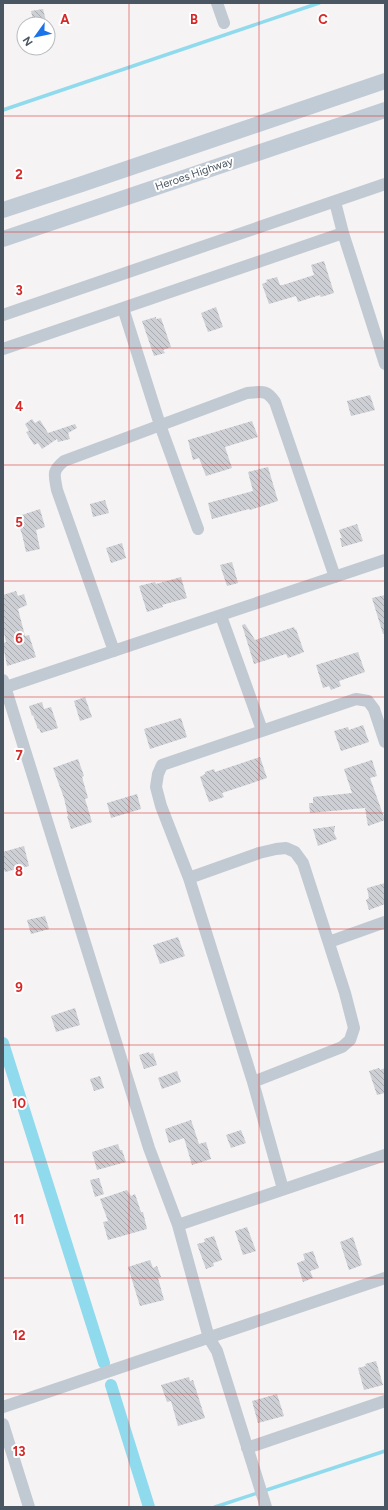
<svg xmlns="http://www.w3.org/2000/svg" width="388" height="1510" font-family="Figtree,sans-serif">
	<defs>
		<pattern id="building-back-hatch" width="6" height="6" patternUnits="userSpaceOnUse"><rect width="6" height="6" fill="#cdcfd5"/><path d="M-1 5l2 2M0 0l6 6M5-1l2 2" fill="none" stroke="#a8abb0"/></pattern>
	</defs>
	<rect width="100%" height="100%" fill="#f5f3f3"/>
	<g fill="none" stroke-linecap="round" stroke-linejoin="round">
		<path stroke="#90daee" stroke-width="3.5" d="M3 110 319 3
			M215 1507 385 1451"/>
		<path stroke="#90daee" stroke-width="12" d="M3 1043 104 1363
			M111 1385 149 1507"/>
	</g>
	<path fill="url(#building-back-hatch)" d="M43 9 46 21 34 24 31 11Z
		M324 261 334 293 321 297 320 295 298 302 296 296 269 304 262 284 267 282 266 280 277 277 280 285H283L314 275 311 265Z
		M216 307 223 327 208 332 201 313Z
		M156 317V319L161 318 171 347 163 350 165 353 154 356 142 321Z
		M370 395 375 410 351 416 347 401Z
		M32 419 35 423 40 420 48 433 75 424 77 428 68 433 70 439 58 442 57 439 42 449 38 443 34 445 26 432 29 431 25 424Z
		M252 421 258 437 225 447 232 468 206 476 199 458 193 460 188 440Z
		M268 467 278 501 250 510 249 509 212 519 208 503 253 491 248 472Z
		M105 500 109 513 93 517 90 504Z
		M40 509 45 527 36 530 40 549 26 552 22 534 16 517Z
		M357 524 363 541 342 547 340 538H342L339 530Z
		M122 543 126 558 111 563 106 548Z
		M232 562 238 583 227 586 220 565Z
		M181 577 187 598 162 605 163 607 147 612 139 586 155 582 156 584Z
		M16 591 18 596 24 594 27 605 18 609 25 636 29 635 36 657 7 666 3 645V643L6 642 3 628V595Z
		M385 595V634H383L372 598Z
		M245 624 255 640 294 627 295 630 296 629 304 652 288 658 286 654 254 664 242 625Z
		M358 652 365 672 339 681 341 686 331 690 329 686 323 688 316 665Z
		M85 697 92 717 80 721 74 701Z
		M42 702 44 709 51 707 58 728 41 733 39 728 38 729 33 715 32 716 29 706Z
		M181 718 187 737 150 749 144 729Z
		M363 725 369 742 341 751 334 731 348 727 349 730Z
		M260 757 267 778 222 793 224 797 209 802 200 777 205 774V772L214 769 215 772Z
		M78 759 84 776 82 777 88 798 85 799 92 822 71 829 67 816H68L64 798 53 768Z
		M372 760 377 776 370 778 385 820 368 826 365 808 310 813 309 803H313V797L352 793 344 769Z
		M137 794 141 809 111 818 107 803Z
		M335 826 334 833 337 839 318 846 313 829Z
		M24 846 29 866 5 872 3 867V852Z
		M385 883V904L369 910 366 900 369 898 367 888Z
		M45 916 49 929 31 934 27 920Z
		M178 937 185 956 160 964 153 945Z
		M75 1008 80 1025 56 1032 51 1016Z
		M149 1052 150 1054 153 1053 157 1065 144 1069 139 1055Z
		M379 1068 380 1070 385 1068V1093L377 1095 369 1071Z
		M177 1071 181 1082 162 1089 158 1078Z
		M100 1076 104 1088 94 1091 90 1079Z
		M191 1120 199 1144 206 1142 211 1159 192 1165 184 1138 169 1143 165 1129Z
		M241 1130 246 1143 231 1148 226 1135Z
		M118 1144 120 1150H122L126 1162 97 1170 92 1152Z
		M99 1178 104 1194 95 1197 90 1180Z
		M127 1190 131 1196 135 1194 141 1212H143L147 1229 108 1240 103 1222 108 1221 100 1199Z
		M247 1227 256 1251 243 1255 235 1231Z
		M214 1236 222 1260 213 1263 214 1266 206 1269 197 1244 205 1242 204 1239Z
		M353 1237 362 1265 349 1270 340 1242Z
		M313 1251 319 1268 310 1271 313 1278 303 1282 297 1263 305 1260 303 1254Z
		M150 1260 153 1268 157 1266 161 1277 158 1278 164 1300 140 1306 128 1267Z
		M376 1361 383 1385 364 1390 358 1368 366 1366 365 1364Z
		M189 1377 190 1381 193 1380 205 1418 178 1426 171 1401 167 1402 161 1385Z
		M277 1394 284 1416 258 1423 252 1401Z"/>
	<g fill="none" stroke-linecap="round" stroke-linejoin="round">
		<path stroke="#c1cad2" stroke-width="12" d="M217 3 224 23
			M335 202 343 233
			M123 308 160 425 198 529
			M3 315 385 184
			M3 349 343 233 385 364
			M221 616 262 730
			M114 651 57 490C54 474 52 471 64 461L247 393C262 392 266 389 275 402L335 577
			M3 680 149 1148 178 1225 209 1338 217 1351 266 1507
			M3 688 385 560
			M189 878 259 853 276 849 286 848 295 852 303 863 345 993 354 1028 350 1040 342 1047 253 1082
			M329 942 385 922
			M283 1189 253 1082 189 878 161 806 156 787 158 774 162 765 356 699 368 701 374 709 385 742
			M178 1225 385 1155
			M3 1407 385 1278
			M3 1424 29 1507
			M247 1448 385 1401"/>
		<path stroke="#c1cbd6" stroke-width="16" d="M3 210 82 184 385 81
			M3 239 385 110"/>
	</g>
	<path fill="none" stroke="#d62828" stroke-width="1" stroke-opacity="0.55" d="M129 3V1507M259 3V1507M3 116H385M3 232H385M3 348H385M3 465H385M3 581H385M3 697H385M3 813H385M3 929H385M3 1045H385M3 1162H385M3 1278H385M3 1394H385"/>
	<g text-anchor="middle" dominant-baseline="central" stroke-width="4" stroke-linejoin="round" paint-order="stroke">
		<g font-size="11" fill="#4a5661" stroke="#fff">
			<text transform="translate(194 174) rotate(-19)">Heroes Highway</text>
		</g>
	</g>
	<g font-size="13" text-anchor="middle" font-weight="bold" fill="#d62828" stroke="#fff" stroke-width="4" stroke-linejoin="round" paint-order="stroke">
		<text x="65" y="24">A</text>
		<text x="194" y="24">B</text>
		<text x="323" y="24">C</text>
		<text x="19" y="179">2</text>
		<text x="19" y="295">3</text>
		<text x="19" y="411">4</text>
		<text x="19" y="527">5</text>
		<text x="19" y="643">6</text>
		<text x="19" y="760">7</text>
		<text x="19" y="876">8</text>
		<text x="19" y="992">9</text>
		<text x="19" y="1108">10</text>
		<text x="19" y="1224">11</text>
		<text x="19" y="1340">12</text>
		<text x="19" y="1456">13</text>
	</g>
	<rect width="388" height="1510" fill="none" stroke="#4a5661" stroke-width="8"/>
	<g transform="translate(36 36) rotate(237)"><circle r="19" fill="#ffffff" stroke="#b7bbc0"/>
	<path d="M0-3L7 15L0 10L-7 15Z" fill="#1a73e8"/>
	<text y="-6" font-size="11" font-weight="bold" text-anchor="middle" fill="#4a5661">N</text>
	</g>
</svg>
